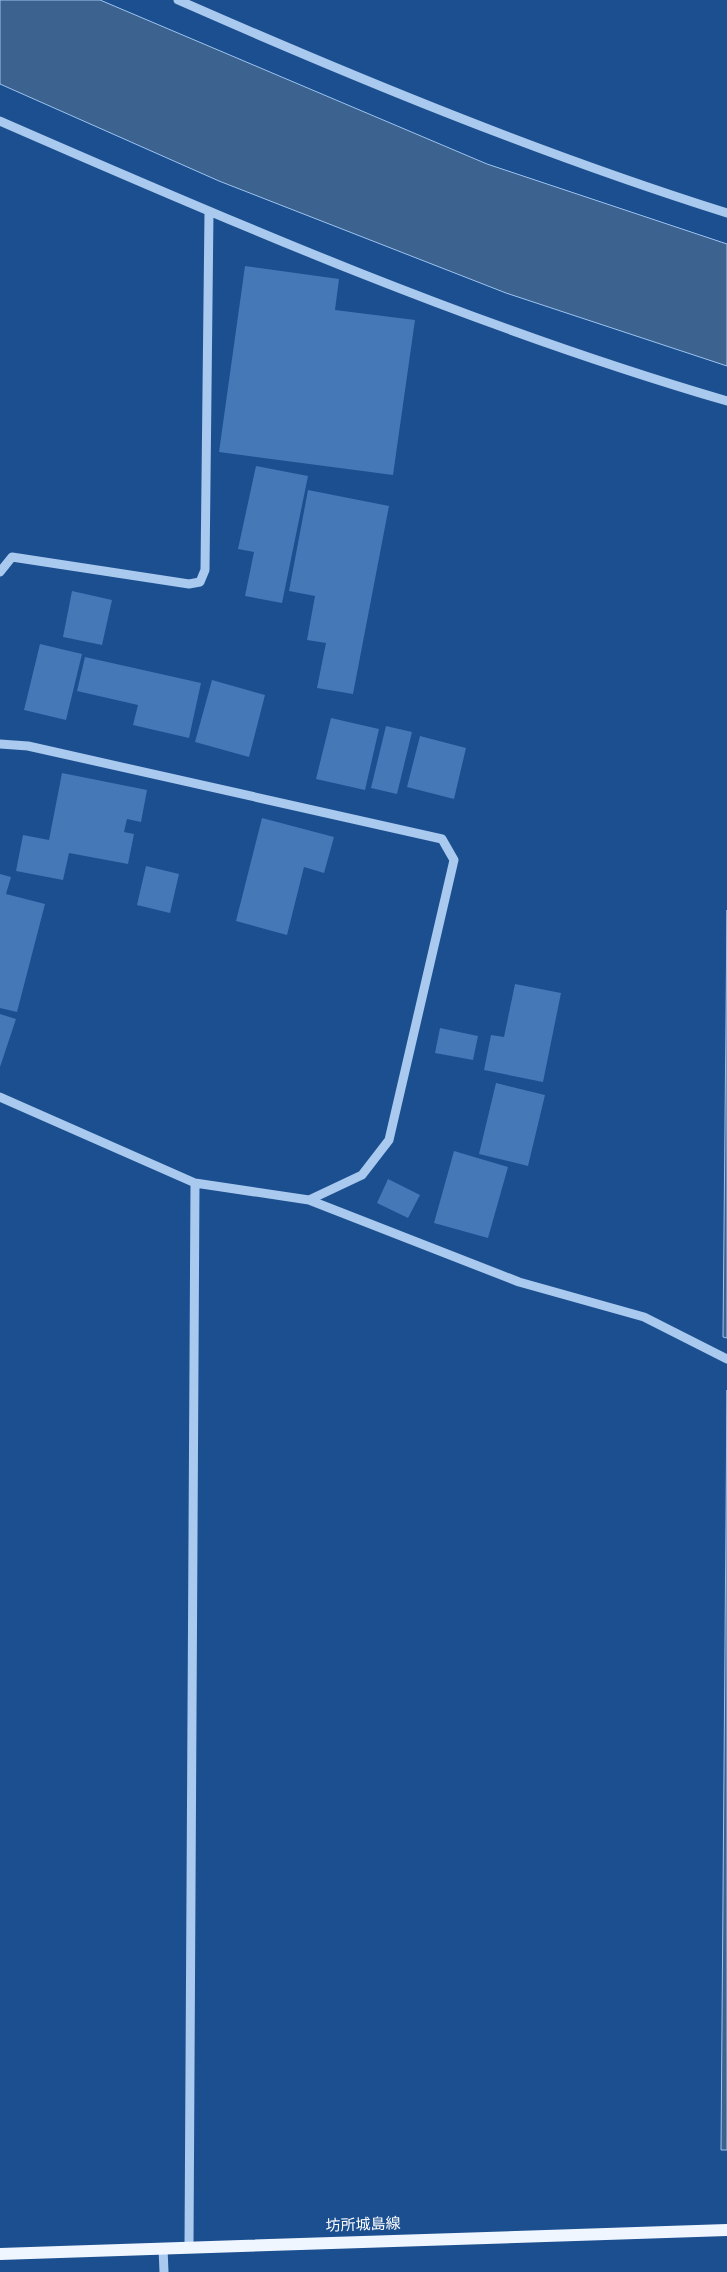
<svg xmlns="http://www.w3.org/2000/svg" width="727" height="2272" font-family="Manrope,'Noto Sans JP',sans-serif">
	<rect width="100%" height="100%" fill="#1b4f8f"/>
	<path fill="#3c6290" stroke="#9cc4f0" d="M0 0H100L487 164 727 244V366L506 293 219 181 0 84Z
		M727 910V1338L723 1337Z
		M727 1390V2150H721Z"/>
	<path fill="#4478b7" d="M245 266 339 279 335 310 415 320 393 475 219 452Z
		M256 466 308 476 282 603 245 596 254 552 238 549Z
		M308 490 389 506 353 694 317 688 326 643 307 640 315 596 289 591Z
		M72 591 112 600 102 645 63 637Z
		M40 644 82 654 66 720 24 710Z
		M85 657 201 683 189 738 133 725 138 705 77 691Z
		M212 680 265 695 249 757 195 742Z
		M331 718 379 729 365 790 316 779Z
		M386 726 412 732 397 794 371 788Z
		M420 736 466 748 454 799 407 787Z
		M62 773 147 790 141 822 127 819 124 832 134 834 128 864 69 853 63 880 16 871 23 835 49 840Z
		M262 818 334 837 324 873 304 867 287 935 236 921Z
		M146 866 179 874 170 913 137 905Z
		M0 874 11 877 6 894 45 904 17 1012 0 1008Z
		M515 984 561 993 543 1082 484 1070 491 1035 504 1037Z
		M0 1014 16 1019 0 1067Z
		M440 1028 478 1036 473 1060 435 1053Z
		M496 1083 545 1095 528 1166 479 1154Z
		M454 1151 508 1167 488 1238 434 1223Z
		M388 1179 420 1195 408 1218 377 1203Z"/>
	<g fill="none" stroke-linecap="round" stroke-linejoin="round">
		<path stroke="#a9c9ee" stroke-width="9" d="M178 0C358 79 540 154 727 213
			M0 121C238 225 477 328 727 401
			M0 572 12 557 189 584 200 582 205 570 209 212
			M0 744 28 746 442 839 454 860 389 1140 362 1175 309 1200
			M0 1097 195 1183 309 1200 519 1282 644 1317 727 1359
			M189 2246 195 1183
			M163 2248 164 2272"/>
		<path stroke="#f0f6ff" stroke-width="12" d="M0 2254 727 2230"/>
	</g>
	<g text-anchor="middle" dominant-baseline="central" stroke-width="5" stroke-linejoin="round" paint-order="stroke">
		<g font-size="15" fill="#fff" stroke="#1b4f8f">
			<text transform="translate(363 2224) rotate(-2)">坊所城島線</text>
		</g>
	</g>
</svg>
